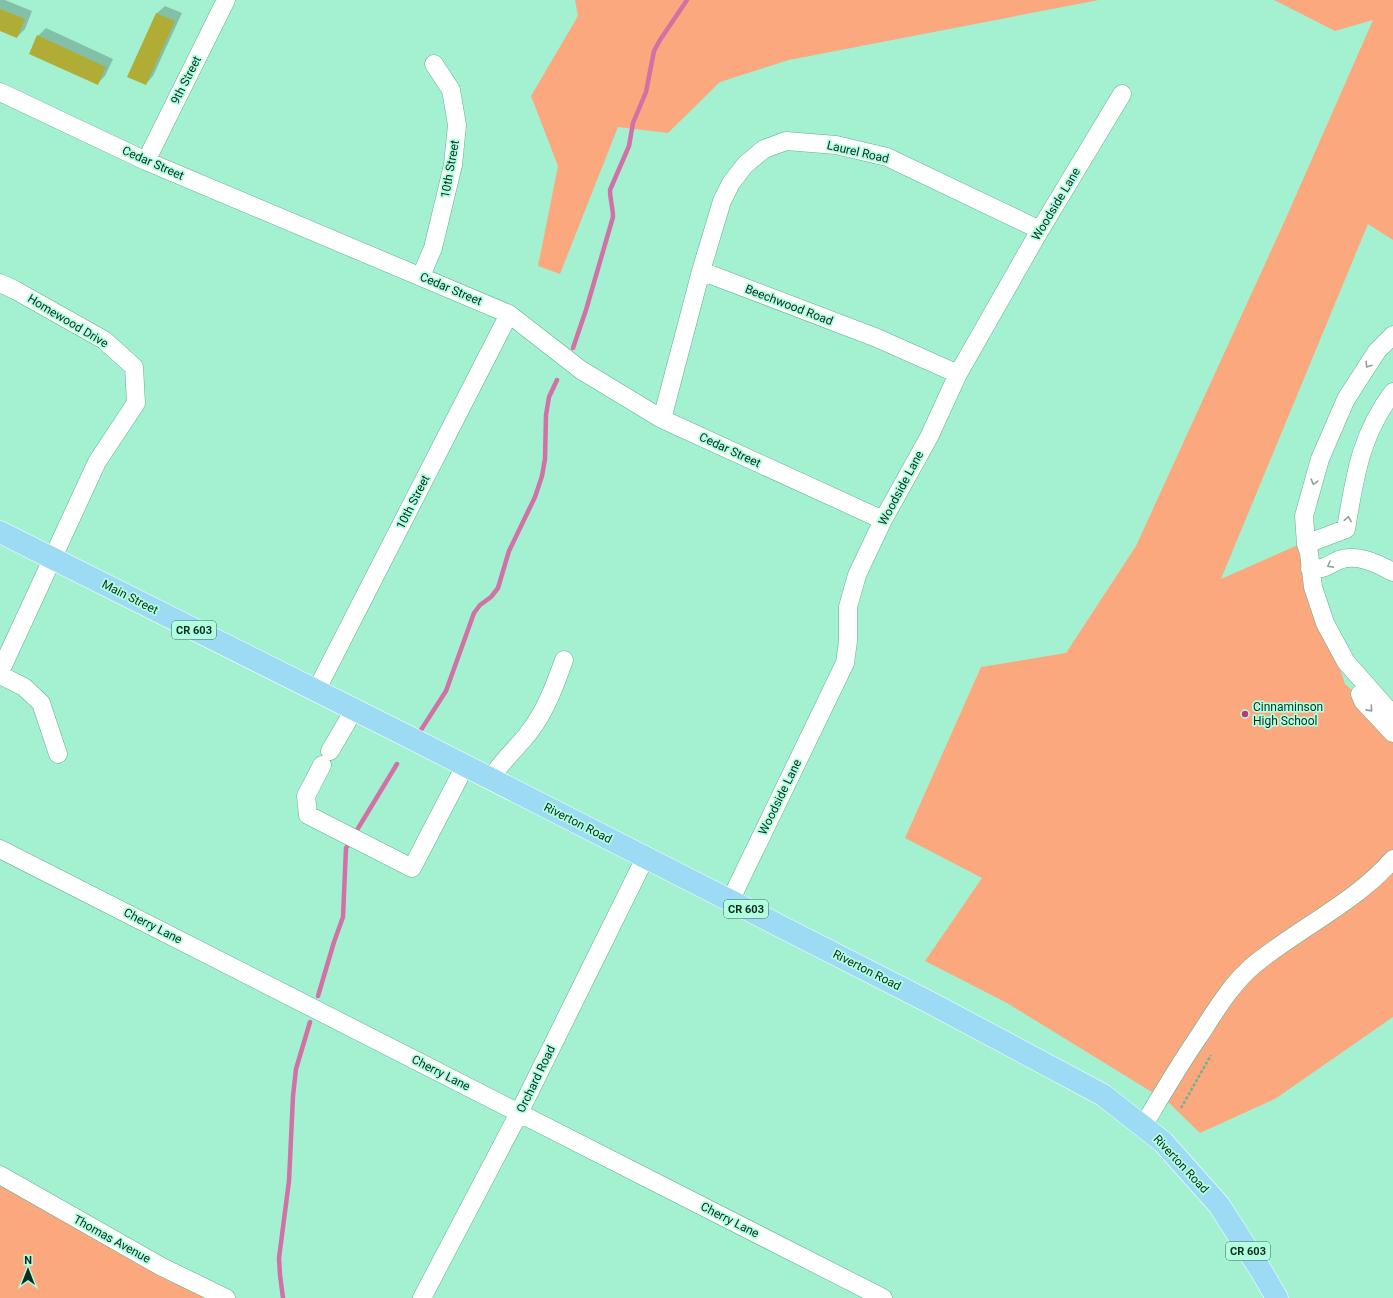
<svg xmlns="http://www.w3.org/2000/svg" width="1393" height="1298" font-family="Roboto,sans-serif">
	<rect width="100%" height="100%" fill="#a4f1d2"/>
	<path fill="#fca87e" d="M575 0H1099L789 60 720 82 668 133 618 127 560 274 538 266 558 166 531 96 578 16Z
		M1274 0H1393V240L1368 224 1221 579 1300 544 1345 684 1393 726V1017L1275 1099 1200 1133 1168 1102 1007 1003 925 961 982 878 905 838 981 667 1066 653 1136 546 1286 218 1373 20 1335 31Z
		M0 1177 235 1298H0Z"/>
	<path fill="#0003" d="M0 0H5L32 11 25 29 17 37 0 30Z
		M165 6 182 13 153 76 146 84 128 76 157 13Z
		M46 28 113 59 105 76 97 84 38 36Z"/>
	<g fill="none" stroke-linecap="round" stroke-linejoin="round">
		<path stroke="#d171a6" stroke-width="4.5" d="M573 348 586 310 613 217C613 208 610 199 610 190L629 146 633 123 646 92 654 51 660 40 687 0
			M421 730 446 691 474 613 480 605 491 597 498 588 509 551 535 497 542 476 545 459 546 415 549 397 557 380
			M354 835 397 764
			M318 996 334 942 343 917 346 848 351 841
			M283 1298 280 1275 279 1258 289 1181 293 1096 296 1069 310 1022"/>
	</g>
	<path fill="#b1ac36" d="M0 9 25 19 17 38 0 31Z
		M156 13 175 21 146 85 127 77Z
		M37 35 106 67 98 85 29 54Z"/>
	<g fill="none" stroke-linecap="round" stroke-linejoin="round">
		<g stroke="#63af91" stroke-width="19">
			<path id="minor" d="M0 92 146 161 509 314 581 370 662 419 883 520
				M146 161 226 0
				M701 271 877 338 958 374
				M421 276 433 248 453 165 457 125 451 90 434 64
				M0 283 15 290 104 340 134 367 136 403 97 462 0 672
				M1393 335 1377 351 1346 399 1320 459 1304 516 1306 544 1309 553 1313 587 1325 623 1346 662 1393 715
				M662 419 701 271 722 201 731 183 745 165 764 149 786 141 836 145 887 157 1040 230
				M1306 544 1346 529C1355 476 1360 436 1393 392
				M1310 569C1326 569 1326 566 1339 560 1357 553 1378 564 1393 572
				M0 675 24 687 41 703 58 754
				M316 691 509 314
				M1360 694 1363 701 1393 733
				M330 751 354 710
				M322 765 306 796 308 815 412 868 465 766
				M491 779C503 758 517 749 530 731 546 710 555 685 564 660
				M0 849 883 1298
				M730 901 845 663 848 641V607L857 575 883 520 929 437 958 374 1040 230 1122 94
				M1143 1126C1161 1096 1179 1065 1199 1036 1216 1010 1231 984 1255 964 1299 928 1356 902 1393 859
				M0 1175 162 1267 226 1298
				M422 1298 519 1113 645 858"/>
		</g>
		<g stroke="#fff" stroke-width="23">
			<path id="major" d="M0 532 407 736 929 1002 1103 1095 1163 1142 1219 1205 1260 1269 1277 1298"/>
		</g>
		<path stroke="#71af97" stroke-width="2.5" stroke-dasharray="3 2" stroke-linecap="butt" d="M1181 1108 1211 1055"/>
		<use href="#minor" stroke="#fff" stroke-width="18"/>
		<use href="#major" stroke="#9ddbf4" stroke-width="22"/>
	</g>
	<defs><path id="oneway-chevron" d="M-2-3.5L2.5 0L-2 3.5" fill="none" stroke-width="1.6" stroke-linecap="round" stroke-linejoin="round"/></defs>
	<g stroke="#92a09b">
		<use href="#oneway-chevron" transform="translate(1368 365) rotate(123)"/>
		<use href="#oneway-chevron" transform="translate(1314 482) rotate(106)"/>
		<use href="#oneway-chevron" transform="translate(1348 519) rotate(-81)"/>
		<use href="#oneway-chevron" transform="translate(1330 565) rotate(151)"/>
		<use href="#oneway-chevron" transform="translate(1370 709) rotate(48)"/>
	</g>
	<circle fill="#b73986" stroke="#b1ffdf" stroke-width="1.5" cx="1245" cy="714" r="4"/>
	<g text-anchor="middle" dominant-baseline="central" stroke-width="3.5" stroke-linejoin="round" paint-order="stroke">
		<g fill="#b1ffdf" stroke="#3e6c5a" stroke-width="1">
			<rect x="172" y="621" width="44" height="18" rx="3"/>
			<rect x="724" y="900" width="44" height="18" rx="3"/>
			<rect x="1226" y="1242" width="44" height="18" rx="3"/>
		</g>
		<g font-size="11" font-weight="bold" fill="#0c2d21">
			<text x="194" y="630">CR 603</text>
			<text x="746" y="909">CR 603</text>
			<text x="1248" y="1251">CR 603</text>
		</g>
		<g font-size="12" fill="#0c2d21" stroke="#b1ffdf">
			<text transform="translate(186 80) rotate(-63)">9th Street</text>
			<text transform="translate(858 152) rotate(13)">Laurel Road</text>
			<text transform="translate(153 163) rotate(24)">Cedar Street</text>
			<text transform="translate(450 169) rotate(-80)">10th Street</text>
			<text transform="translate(1056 204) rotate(-59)">Woodside Lane</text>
			<text transform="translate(451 289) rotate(23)">Cedar Street</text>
			<text transform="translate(789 305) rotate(21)">Beechwood Road</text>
			<text transform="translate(68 321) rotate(31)">Homewood Drive</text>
			<text transform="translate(730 450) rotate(25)">Cedar Street</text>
			<text transform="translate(901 488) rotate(-62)">Woodside Lane</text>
			<text transform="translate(413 502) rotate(-63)">10th Street</text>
			<text transform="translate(130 597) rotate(27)">Main Street</text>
			<text transform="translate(780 797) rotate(-64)">Woodside Lane</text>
			<text transform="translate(578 823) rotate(27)">Riverton Road</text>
			<text transform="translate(153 926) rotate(27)">Cherry Lane</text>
			<text transform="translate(867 970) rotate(27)">Riverton Road</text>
			<text transform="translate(441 1073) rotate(27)">Cherry Lane</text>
			<text transform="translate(536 1079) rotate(-64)">Orchard Road</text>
			<text transform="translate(1181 1164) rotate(47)">Riverton Road</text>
			<text transform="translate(730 1220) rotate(27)">Cherry Lane</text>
			<text transform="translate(112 1239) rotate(29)">Thomas Avenue</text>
		</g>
		<g font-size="12" fill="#0c2d21" stroke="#b1ffdf" text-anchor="start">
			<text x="1253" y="707">Cinnaminson<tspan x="1253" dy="14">High School</tspan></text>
		</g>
	</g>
	<g transform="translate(28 1270)" stroke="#b1ffdf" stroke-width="3" paint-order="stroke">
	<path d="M0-3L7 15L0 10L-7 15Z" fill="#0c2d21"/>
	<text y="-6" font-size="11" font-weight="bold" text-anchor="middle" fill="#0c2d21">N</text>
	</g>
</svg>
